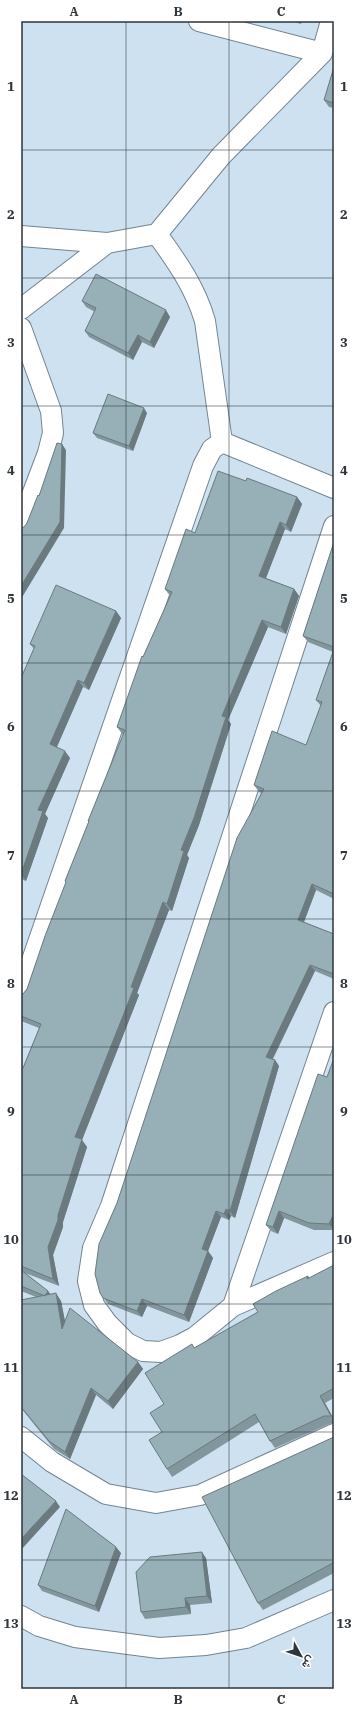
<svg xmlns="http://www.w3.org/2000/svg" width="355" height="1710" font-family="'IBM Plex Serif',Vazirmatn,serif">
	<rect width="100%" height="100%" fill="#cee1f0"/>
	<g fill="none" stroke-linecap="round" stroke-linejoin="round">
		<g stroke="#738491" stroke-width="22">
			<path id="street" d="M199 21 322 53
				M157 234C177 262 195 287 205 321L222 442 334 488
				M21 236 107 243 157 234 221 156 322 53 331 21
				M21 309 107 243
				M21 328 51 411 53 433 48 453 21 524
				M334 526 111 1206 93 1248 88 1281 94 1305 107 1323 127 1343 143 1351 161 1352 180 1345 195 1337 233 1306 334 1262
				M21 992 203 466 212 449 222 442
				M233 1306 334 1012
				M21 1437 52 1462 106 1494 156 1503 200 1495 334 1434
				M21 1616 39 1626 75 1637 159 1648 206 1645 246 1638 334 1600"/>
		</g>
		<use href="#street" stroke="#fff" stroke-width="20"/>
	</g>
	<path fill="#82969d" d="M290 21H302L301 24Z
		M334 67V108L329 107 324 100Z
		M82 301 170 317 154 348 142 342 133 360 89 337 85 331 95 312 86 307Z
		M147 413 133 451 97 438 93 433Z
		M246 481 297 497 302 504 291 532 285 529 266 578 294 589 299 596 286 634 268 627 228 720 231 724 199 825 187 855 189 858 172 911 169 910 137 993 139 995 82 1140 87 1147 63 1222V1227L53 1255 59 1286 25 1273 48 1291 50 1294 61 1301 65 1322 138 1362 143 1369 113 1409 96 1395 70 1459 54 1449 21 1408V1300L36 1297 21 1291V1067L23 1068 39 1028 21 1021V994H23L27 989 66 883 65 881 89 822 88 821 123 735 117 727 143 657 170 596 165 589 195 533Z
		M334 542V899L316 890 304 922 334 934V979L315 971 273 1059 275 1060 279 1066 235 1218 231 1216 229 1220 221 1217 208 1251 213 1258 189 1322 147 1306 142 1317 108 1304 100 1293 117 1203 261 793 259 792 254 785 306 745 321 706 316 700 333 652 308 642 303 636Z
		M116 611 121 618 89 690 83 687 57 747 70 758 45 814 48 818 26 881 21 879V678L34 649 30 644Z
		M334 1061V1230H314L284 1218 278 1234 271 1231 266 1225Z
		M334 1265V1398L325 1403 334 1419V1423L329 1424 275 1448 270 1441 259 1422 172 1477 167 1469 162 1432 164 1404 195 1348 258 1312 308 1276 310 1278Z
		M334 1437V1573L263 1610 258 1603Z
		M121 1553 99 1612 42 1591 38 1585Z
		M206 1558 212 1603 190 1605 191 1614 145 1619 141 1612Z"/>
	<path fill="#6a7a7f" d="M166 310 170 317 154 348 150 342Z
		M138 335 142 342 133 360 128 353Z
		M144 408 147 413 133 451 129 446Z
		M62 444 66 450 64 528 21 599V586Z
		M297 497 302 504 291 532 286 525Z
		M280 522 285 529 264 583 259 576Z
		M294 589 299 596 286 634 281 627Z
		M116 611 121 618 89 690 84 683Z
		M262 620 268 627 228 720 231 724 199 825 187 855 189 858 172 911 167 904 181 850 222 716Z
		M78 680 83 687 55 751 50 744Z
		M65 751 70 758 45 814 48 818 26 881 21 874 38 810Z
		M312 884 316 890 302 927 298 920Z
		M163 902 169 910 137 993 139 995 82 1140 87 1147 63 1222V1227L53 1255 59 1286 53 1279 48 1247 75 1137Z
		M310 965 315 971 270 1064 266 1057Z
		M275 1060 279 1066 235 1218 230 1211Z
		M226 1209 231 1216 229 1220 224 1214Z
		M216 1211 221 1217 208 1251 213 1258 189 1322 184 1315 202 1249Z
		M279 1211 284 1218 278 1234 273 1227Z
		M334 1213V1230L329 1224Z
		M48 1291 53 1298 45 1296Z
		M56 1293 61 1301 68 1336 62 1329Z
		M142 1299 147 1306 142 1317 137 1311Z
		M138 1362 143 1369 113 1409 108 1401Z
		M91 1388 96 1395 70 1459 65 1452Z
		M320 1396 325 1403 334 1420 331 1416Z
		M56 1501 60 1507 21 1550V1539Z
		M116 1547 121 1553 99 1612 95 1606Z
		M202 1552 206 1558 212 1603 207 1596Z
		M185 1598 190 1605 191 1614 186 1607Z"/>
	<path fill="#97afb6" stroke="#6a7a7f" d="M334 67V103L324 100Z
		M96 274 166 310 150 342 138 335 128 353 85 331 96 308 82 301Z
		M108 394 144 408 129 446 93 433Z
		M57 443 62 444 60 522 21 586V528L24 527 27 523 38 495 39 496Z
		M218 471 246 481 247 478 297 497 286 525 280 522 259 576 294 589 281 627 262 620 222 716 226 717 194 818 181 850 184 851 167 904 163 902 131 987 134 988 75 1137 82 1139 58 1215V1220L48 1247 53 1279 21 1266V1067L23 1068 41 1024 21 1016V994H23L27 989 45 936 66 882 65 881 89 821H88L125 730 117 727 142 656 143 657 172 592 165 589 186 529 195 533Z
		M334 542V647L303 636Z
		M56 585 116 611 84 683 78 680 50 744 65 751 38 810 43 811 21 874V678L35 646 30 644Z
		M334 649V894L312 884 298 920 334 934V974L310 965 266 1057 275 1060 230 1211 226 1209 224 1214 216 1211 202 1249 208 1251 184 1315 142 1299 137 1311 103 1298 100 1293 95 1274 99 1244 117 1203 237 838 264 789 254 785 272 731 306 745 322 702 316 700Z
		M333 1061H334V1213L329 1224 309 1223 279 1211 273 1227 266 1225 318 1074 327 1077Z
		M334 1265V1388L320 1396 331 1416H324L270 1441 255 1414 167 1469 149 1440 162 1432 150 1413 164 1404 145 1373 192 1344 194 1348 258 1312 253 1304 276 1291 308 1276 307 1279Z
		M21 1270 48 1291 45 1296 21 1286Z
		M56 1293 62 1329 70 1308 138 1362 108 1401 91 1388 65 1452 49 1441 21 1407V1300Z
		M334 1437V1565L333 1563 258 1603 202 1497Z
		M21 1474 56 1501 21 1539Z
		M66 1509 116 1547 95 1606 38 1585Z
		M202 1552 207 1596 185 1598 186 1607 141 1612 136 1572 150 1557Z"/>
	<path fill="none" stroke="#2e353b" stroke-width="1" stroke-opacity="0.55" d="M126 21V1689M229 21V1689M21 150H334M21 278H334M21 406H334M21 535H334M21 663H334M21 791H334M21 919H334M21 1047H334M21 1175H334M21 1304H334M21 1432H334M21 1560H334"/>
	<rect width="355" height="1710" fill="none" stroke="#ffffff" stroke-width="44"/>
	<g transform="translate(301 1656) rotate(130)" stroke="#ffffff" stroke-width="3" paint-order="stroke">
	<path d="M0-3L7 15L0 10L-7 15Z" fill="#2e353b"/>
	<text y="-6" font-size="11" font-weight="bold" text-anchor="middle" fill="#2e353b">ش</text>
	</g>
	<rect x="22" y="22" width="311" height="1666" fill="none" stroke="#2e353b" stroke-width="1.5"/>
	<g font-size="13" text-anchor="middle" font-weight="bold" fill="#2e353b">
		<text x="74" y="16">A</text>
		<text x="178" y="16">B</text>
		<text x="281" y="16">C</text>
		<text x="11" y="91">1</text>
		<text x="344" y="91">1</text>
		<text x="11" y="219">2</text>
		<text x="344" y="219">2</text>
		<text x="11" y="347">3</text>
		<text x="344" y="347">3</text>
		<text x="11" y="475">4</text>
		<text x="344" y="475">4</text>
		<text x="11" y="603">5</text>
		<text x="344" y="603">5</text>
		<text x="11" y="731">6</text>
		<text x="344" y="731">6</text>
		<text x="11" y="860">7</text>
		<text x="344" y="860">7</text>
		<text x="11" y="988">8</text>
		<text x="344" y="988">8</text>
		<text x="11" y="1116">9</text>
		<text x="344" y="1116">9</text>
		<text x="11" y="1244">10</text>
		<text x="344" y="1244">10</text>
		<text x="11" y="1372">11</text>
		<text x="344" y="1372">11</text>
		<text x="11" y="1500">12</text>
		<text x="344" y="1500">12</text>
		<text x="11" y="1628">13</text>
		<text x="344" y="1628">13</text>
		<text x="74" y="1704">A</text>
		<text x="178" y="1704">B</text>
		<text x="281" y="1704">C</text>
	</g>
</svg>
